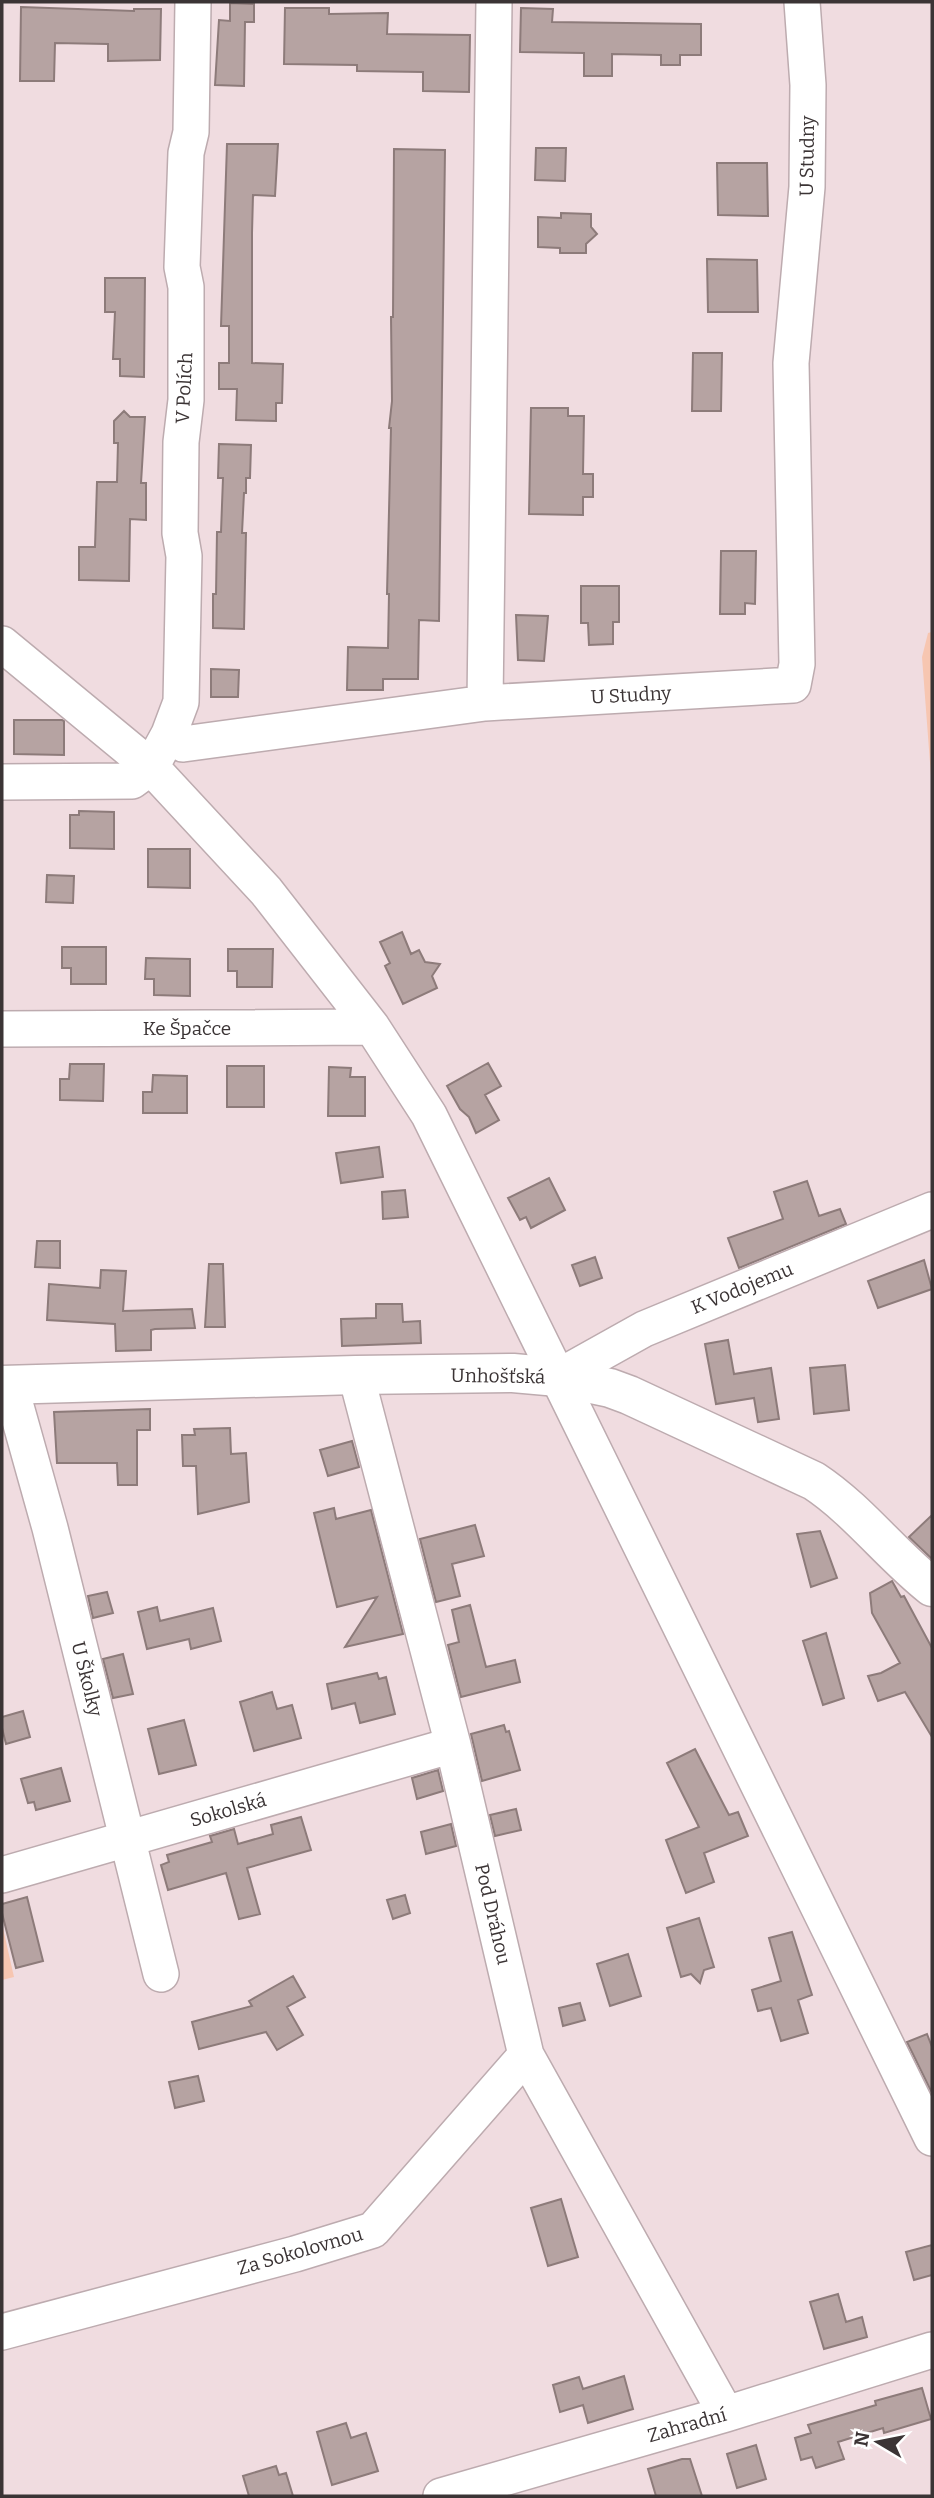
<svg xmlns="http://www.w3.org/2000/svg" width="934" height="2498" font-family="Bitter,serif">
	<rect width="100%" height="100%" fill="#f0dce0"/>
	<path fill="#f7c6b1" d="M932 632V789L922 657 928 633Z
		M2 1924 14 1977 2 1980Z"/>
	<path fill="#b6a3a2" stroke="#8d7b7a" stroke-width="2" d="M230 3 254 4V22H245L244 86 215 85 219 20 230 21Z
		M21 7 134 11V9H161L160 60 108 61V44L55 43 54 81H20Z
		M285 8H329V14L388 13 387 34 470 35 469 92 423 91V72L357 71V65L284 64Z
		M521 8 553 9 552 22 701 24V55H680V65H661V55L612 54V76H584V53L520 52Z
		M227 144H278L275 196 253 195 252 233V363L283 364 282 403H276V421L236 420 237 389H219V363H229V326H221Z
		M536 148H566L565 181 535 180Z
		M394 149 445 150 439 621 419 620 418 679H383V690H347L348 647 388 648 389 594H387L391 428H389L392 401 391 317H393Z
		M717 163H767L768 216 718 215Z
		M561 213 591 214V227L597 234 586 244V253H560V248L538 247V217L561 218Z
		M707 259 757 260 758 312H708Z
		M105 278H145L144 377 120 376V359H113L115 312H105Z
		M693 353H722L721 411H692Z
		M531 408H568V416H584L583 474H593V497H583V515L529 514Z
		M124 411 130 417H145L141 483H146V520L130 519 129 581 79 580V547H95L97 482H117L118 443H114V421Z
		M219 444 251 445 250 478H246V493H244L242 533H246L244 629 213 628V594H216L217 532H221L223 478H218Z
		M721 551H756L755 604 745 603V614H720Z
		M581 586H619V622H613V644L589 645 588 623H581Z
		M516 615 548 616 544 661 518 660Z
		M211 669 239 670 238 697H211Z
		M14 720H62L64 721V755L14 754Z
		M79 811 114 812V849L70 848V815H79Z
		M148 849H190V888L148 887Z
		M47 875 74 876 73 903 46 902Z
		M402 932 411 954 419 950 425 962 440 964 432 976 437 988 403 1004 385 966 390 963 380 942Z
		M62 947H106V984H71V968H62Z
		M228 949H273L272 987H237V971H228Z
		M146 958 190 959V996L154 995V979H145Z
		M488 1063 501 1086 485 1095 499 1120 476 1133 469 1117 460 1109 447 1086Z
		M70 1064H104L103 1101 60 1100V1079H69Z
		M227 1066H264V1107H227Z
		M329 1067 351 1068 350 1077H365V1116H328Z
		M153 1075 187 1076V1113H143V1092H152Z
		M379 1147 383 1177 341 1183 336 1153Z
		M549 1178 565 1210 531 1228 526 1217 520 1220 508 1198Z
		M807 1181 819 1216 840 1209 846 1224 739 1268 728 1238 783 1219 774 1192Z
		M405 1190 408 1217 383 1219 382 1192Z
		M37 1241H60V1268L35 1267Z
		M595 1257 602 1278 580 1286 572 1265Z
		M924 1260 932 1289 878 1308 868 1281Z
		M209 1264H223L225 1327H205Z
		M101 1270 126 1271 123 1311 192 1309 195 1328 155 1329 151 1330V1350L116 1351 115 1324 47 1320 49 1284 100 1288Z
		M376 1304H402L403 1322 420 1321 421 1343 342 1346 341 1319 376 1318Z
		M728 1340 734 1374 771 1368 779 1419 758 1422 754 1398 716 1404 705 1344Z
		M845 1365 849 1410 814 1414 810 1368Z
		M150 1409V1430H137V1485H118L117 1463H57L54 1412Z
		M230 1428 231 1454 246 1453 249 1502 198 1514 196 1466H183L182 1435H195L194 1429Z
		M352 1441 359 1467 328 1476 320 1450Z
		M334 1508 336 1519 371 1510 403 1634 345 1647 377 1597 337 1607 314 1513Z
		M932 1515V1559L909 1537Z
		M475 1525 484 1556 452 1564 460 1596 436 1602 420 1539Z
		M820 1531 837 1578 811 1587 797 1534Z
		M892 1581 901 1597 904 1596 932 1648V1737L905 1692 878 1701 868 1676 881 1673 900 1663 872 1613 870 1593Z
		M107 1592 113 1613 93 1618 88 1596Z
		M470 1605 486 1667 515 1660 520 1682 461 1697 448 1645 459 1642 452 1610Z
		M157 1607 160 1621 213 1608 221 1641 191 1649 189 1639 147 1649 138 1612Z
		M826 1633 844 1698 823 1705 803 1641Z
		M123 1654 133 1694 113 1698 103 1659Z
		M377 1673 379 1679 386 1677 395 1714 360 1723 355 1703 332 1709 327 1684Z
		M272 1692 277 1709 292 1705 301 1738 254 1751 240 1702Z
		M23 1711 30 1737 6 1744 2 1728V1717Z
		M184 1720 196 1765 159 1774 148 1729Z
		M504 1725 506 1732 509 1731 520 1770 482 1781 471 1734Z
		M695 1749 729 1815 738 1812 748 1836 704 1853 714 1882 686 1893 666 1840 699 1827 667 1763Z
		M61 1768 70 1801 36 1810 34 1802 28 1803 21 1779Z
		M438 1770 443 1791 417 1799 412 1778Z
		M516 1809 521 1830 495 1836 490 1815Z
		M301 1817 311 1850 247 1868 260 1914 239 1919 226 1873 168 1890 161 1865 169 1862 167 1855 212 1842 210 1836 234 1829 238 1844 273 1834 271 1825Z
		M451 1824 456 1846 426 1854 421 1832Z
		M405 1895 410 1913 393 1919 387 1900Z
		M27 1897 43 1961 16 1968 2 1913V1904Z
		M699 1918 714 1967 704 1970 700 1983 691 1974 681 1977 667 1928Z
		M792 1932 812 1995 798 2000 808 2033 781 2041 771 2008 758 2011 752 1990 781 1981 769 1938Z
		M628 1954 641 1996 610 2006 597 1964Z
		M293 1976 305 1997 287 2007 303 2035 277 2050 266 2032 199 2049 192 2022 252 2006 249 2001Z
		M580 2003 585 2020 563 2026 559 2008Z
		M927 2034 932 2047V2093L907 2042Z
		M198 2076 204 2101 175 2108 169 2082Z
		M561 2199 578 2257 548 2266 531 2208Z
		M932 2245V2275L914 2280 906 2252Z
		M838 2294 846 2322 862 2317 867 2337 824 2349 810 2302Z
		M624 2376 633 2409 588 2423 583 2405 560 2412 553 2385 579 2377 583 2389Z
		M922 2388 931 2419 884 2433 883 2428 838 2442 844 2459 816 2468 812 2457 801 2460 795 2438 811 2433 808 2425 876 2405 875 2401Z
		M346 2423 351 2438 366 2433 378 2471 332 2485 317 2432Z
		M756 2445 766 2479 737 2488 727 2454Z
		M682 2459H690L702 2496H656L648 2469Z
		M276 2466 279 2475 286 2473 293 2496H249L243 2476Z"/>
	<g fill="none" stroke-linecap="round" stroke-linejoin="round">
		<g stroke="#bdabaf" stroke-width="38">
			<path id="minor" d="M494 2 485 703 793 685 797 664 791 363 807 187 808 85 802 2
				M2 644 151 767 266 891 372 1027 429 1115 932 2138
				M169 734 183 744 485 703
				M2 782 132 781 151 767 169 734 181 702 184 556 180 533 181 442 186 400V287L182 267 186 153 191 132 193 2
				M2 1029 372 1027
				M356 1375 453 1745 526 2055 726 2414
				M558 1377 644 1329 932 1210
				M10 1385 50 1528 161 1974
				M2 1875 453 1745
				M2 2332 295 2254 373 2230 526 2055
				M441 2496 726 2414 932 2350"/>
		</g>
		<g stroke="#bdabaf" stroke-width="41">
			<path id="major" d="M2 1385 356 1375 513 1373 558 1377 610 1388 629 1395 814 1481C858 1510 891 1555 932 1587"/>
		</g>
		<use href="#minor" stroke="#fff" stroke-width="35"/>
		<use href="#major" stroke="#fff" stroke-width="38"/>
	</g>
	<g text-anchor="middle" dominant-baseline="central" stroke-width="6" stroke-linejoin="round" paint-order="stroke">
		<g font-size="19" fill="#3b3435" stroke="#fff">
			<text transform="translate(807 156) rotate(-89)">U Studny</text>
			<text transform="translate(184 388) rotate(-87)">V Polích</text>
			<text transform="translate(631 695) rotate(-3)">U Studny</text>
			<text x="187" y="1028">Ke Špačce</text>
			<text transform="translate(742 1288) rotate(-22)">K Vodojemu</text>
			<text transform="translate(498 1376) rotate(1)">Unhošťská</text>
			<text transform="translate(87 1679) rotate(76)">U Školky</text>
			<text transform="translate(228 1810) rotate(-16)">Sokolská</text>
			<text transform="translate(493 1914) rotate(77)">Pod Dráhou</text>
			<text transform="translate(300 2251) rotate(-16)">Za Sokolovnou</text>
			<text transform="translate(687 2425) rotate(-16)">Zahradní</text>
		</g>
	</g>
	<rect width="934" height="2498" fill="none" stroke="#3b3435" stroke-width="7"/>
	<g transform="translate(878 2442) rotate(280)" stroke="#ffffff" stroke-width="5" paint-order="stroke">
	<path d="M0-5L12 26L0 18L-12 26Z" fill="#3b3435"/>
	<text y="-10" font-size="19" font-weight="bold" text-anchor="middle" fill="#3b3435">N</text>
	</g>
</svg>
